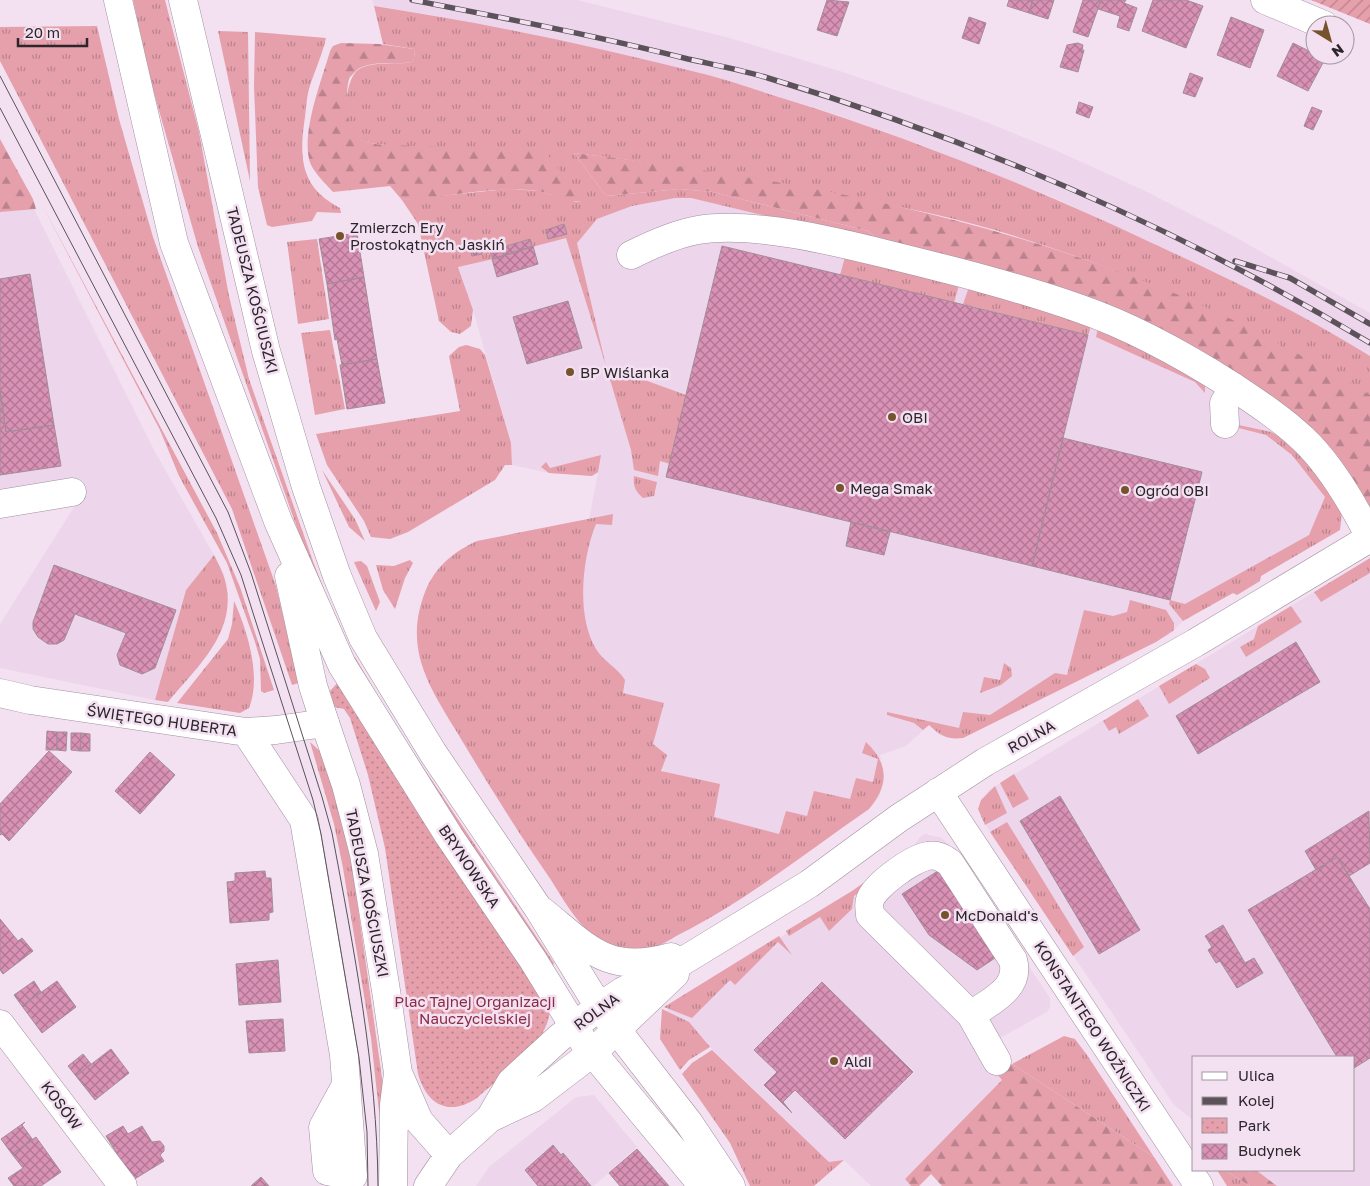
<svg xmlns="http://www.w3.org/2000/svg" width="1370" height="1186" font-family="'Golos Text',sans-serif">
	<defs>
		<pattern id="grass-tufts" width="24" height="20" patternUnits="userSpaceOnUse" patternTransform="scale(1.25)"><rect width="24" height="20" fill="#e5a0ac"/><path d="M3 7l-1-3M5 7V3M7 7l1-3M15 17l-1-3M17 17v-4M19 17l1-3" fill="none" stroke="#ba828c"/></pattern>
		<pattern id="forest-firs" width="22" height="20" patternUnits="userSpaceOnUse" patternTransform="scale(1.25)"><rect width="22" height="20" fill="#e5a0ac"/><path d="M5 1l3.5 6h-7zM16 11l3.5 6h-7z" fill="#ba828c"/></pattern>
		<pattern id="park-dots" width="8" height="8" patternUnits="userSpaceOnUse" patternTransform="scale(1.25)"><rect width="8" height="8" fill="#e5a0ac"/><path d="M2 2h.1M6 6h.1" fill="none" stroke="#ba828c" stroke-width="1.8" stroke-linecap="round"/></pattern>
		<pattern id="garden-furrows" width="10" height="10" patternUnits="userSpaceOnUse" patternTransform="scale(1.25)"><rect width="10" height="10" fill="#e5a0ac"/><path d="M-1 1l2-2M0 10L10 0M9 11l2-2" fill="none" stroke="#ba828c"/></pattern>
		<pattern id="building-cross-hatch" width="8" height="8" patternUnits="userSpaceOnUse" patternTransform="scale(1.25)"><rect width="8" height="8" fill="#d991b5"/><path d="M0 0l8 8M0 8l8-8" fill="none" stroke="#b07693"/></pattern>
	</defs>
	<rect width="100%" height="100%" fill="#f3e1f1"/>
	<path fill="#edd5eb" d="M372 0H577L726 37 843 72 971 116 1055 150 1141 189 1226 232 1370 313V356L1342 339 1213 271 1061 201 919 144 837 115 709 76 590 47 432 15 374 6Z
		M675 198H691L850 236 1019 296 1201 374 1277 428 1342 520 1340 530 1261 576 1260 581 1237 595 1233 593 1199 611 1183 621 1169 635 963 738H948L939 735 929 725 906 746 880 755 884 778 882 787 879 797 869 809 750 892 598 680 579 618 581 561 598 473 592 476 549 473 512 465 511 443 473 310 454 254 570 216 577 242 597 219 632 206Z
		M34 209 155 452 214 555 186 590 155 700 0 668V624L76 504 0 512V212Z
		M1370 573V1186H1277L1256 1170H1354V1057H1194V1121L1174 1105 990 832 978 809 988 791 1000 783 1314 592 1321 602Z
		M925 834 942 838 947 843 1050 998V1007L1047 1012 975 1052 1003 1080 905 1179 911 1186H871L844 1160 829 1162 711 1048 663 1013 852 891 912 848 920 837Z
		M594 1095 637 1147 594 1186H476L489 1167 576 1097Z"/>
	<path fill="url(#grass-tufts)" d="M133 0H165L199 132 229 296 249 379 314 564 339 627 348 644 344 650 319 590 198 247 152 86Z
		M374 6C486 23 598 47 708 75 734 82 759 91 785 99 911 138 1033 187 1152 243 1226 277 1301 313 1370 356V396C1247 321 1112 262 973 224 917 209 860 199 803 189 727 175 651 162 574 153L606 196 680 189 713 192 868 231 877 238 850 236 691 198H675L632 206 597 219 577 243 606 366 686 395 670 464 660 461 658 476 634 470 631 450 606 366 566 238 532 247 529 239 491 251 493 259 458 267 473 310 471 326 460 334 451 332 439 321 418 224 402 200 507 189 540 191 576 202 582 201 386 145C374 144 358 143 351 131 343 118 345 75 361 68 374 62 392 64 406 63L412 62 415 58 414 49 383 44Z
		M97 26 119 119 153 237 276 586 299 683 292 685 232 509 0 61V27Z
		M218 31 248 32 250 181Z
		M255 32 326 38C322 56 314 72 309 89 306 100 306 113 304 124 299 162 303 189 340 208L341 213 317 212 312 221 272 227 267 225 258 187 254 87Z
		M40 201 217 533 240 587 274 690 264 693 261 691 260 659 255 642 227 563 179 476 160 430Z
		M317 239 329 319 298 324 287 242Z
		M845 257 959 285 954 303 840 275Z
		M969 287 1091 326 1088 335 963 304Z
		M1098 328 1199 378 1205 386V393L1195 382 1096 337Z
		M330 330 345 409 315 415 301 333Z
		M466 345 480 349 485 355 511 443 512 465H505L495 480 408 532 390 539 371 537 364 521 327 465 316 434 460 411 449 356 459 347Z
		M1234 424 1271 432 1283 438 1309 461 1342 510 1340 530 1261 576 1260 581 1237 595 1233 593 1183 621 1169 604 1170 600 1185 604 1309 535 1325 497 1292 455 1266 435 1231 426Z
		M601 455 598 472 592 476 549 473 541 467 546 462 550 468Z
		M322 470 355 519 365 541 349 527Z
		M634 476 657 482 654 496 643 498C635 491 633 486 634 476Z
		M613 514 612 525 596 524C582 558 576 616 596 649 604 662 618 668 625 680L623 693 664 703 653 744 667 755 661 771 720 784 714 817 779 834 786 811 807 816 814 791 850 799 856 778 873 782 878 759 862 753 866 742C889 764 889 785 869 809 807 852 747 900 680 934 669 940 656 949 644 950 626 950 605 946 591 934 574 919 563 899 551 880 534 855 517 830 501 804 485 779 470 754 455 729 427 683 404 647 425 592 435 567 453 552 477 541Z
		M214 555C218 563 223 572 225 580 239 631 197 667 168 702L155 700 186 590Z
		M1370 558V573L1321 602 1314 592Z
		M410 560 413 563 405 578 395 609 383 590 376 565 394 566Z
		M361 561 367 566 380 602 376 611 354 562Z
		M1130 600 1166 610 1174 623V630L1156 642 963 738C947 740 940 735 929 725L923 730 914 723 887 715V712L959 728 963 712 990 715 1055 673 1067 675 1084 610 1113 616 1127 612Z
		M234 601C247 630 262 676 249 708L240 713 177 703 228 639 232 624Z
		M1291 606 1302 622 1246 657 1240 647 1254 639 1258 626Z
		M355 657 395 725 554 963 552 968 350 663Z
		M1004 663 1011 668 1012 676 1001 685 980 693 984 677 1000 680Z
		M1196 664 1205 669 1210 678 1169 704 1159 686Z
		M1138 699 1149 716 1119 734 1116 727 1109 731 1103 721Z
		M310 742 322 753 326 761 352 865 384 1092 381 1130 371 1038 343 868 334 824Z
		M1014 774 1029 799 1013 808 1000 783Z
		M995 786 1007 813 985 825 978 809 981 800Z
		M1007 822 1084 947 1073 956 990 832Z
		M900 857 903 860 854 896 852 909 829 931 820 917 789 936 786 931 852 891Z
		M779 936 792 955 778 942 735 985 730 980 692 1018 664 1007Z
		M662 1009 689 1022 710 1047 689 1060 680 1070 660 1039Z
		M1064 1036 1075 1039 1087 1055 1154 1157 1012 1064Z
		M712 1050 829 1162 844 1160 814 1186H750L730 1143 682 1074 692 1063Z
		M1217 1170H1225L1250 1186H1227Z"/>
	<path fill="url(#forest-firs)" d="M341 43 379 44 414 49 415 58 412 62C396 65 373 60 358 69 356 71 352 75 350 77 345 86 346 127 354 134 362 143 374 144 386 145L544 150 583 201C567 204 553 193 538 191 491 185 448 198 402 200L390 186 333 192C325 183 317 176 311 165 299 137 322 80 330 51L333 46Z
		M0 139 33 199 36 209 0 212Z
		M574 153C778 177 985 214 1176 294 1240 321 1309 359 1370 395V508L1261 394 877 238 868 231 713 192 680 189 606 196Z
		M1012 1064 1154 1157 1173 1186H942L931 1174 919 1186H911L905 1179 1002 1080 996 1073Z
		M1225 1170H1256L1277 1186H1250Z"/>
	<path fill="url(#park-dots)" d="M340 680 550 1007C550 1044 503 1074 477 1098 449 1117 427 1105 418 1074L385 848 368 775 350 718 344 709 334 707 330 691Z"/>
	<path fill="url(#garden-furrows)" d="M1311 0H1370V24Z"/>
	<path fill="url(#building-cross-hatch)" stroke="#a38d97" d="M827 0 849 2 837 36 817 30Z
		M1009 0H1033L1029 13 1007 6Z
		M1033 0H1054L1048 19 1029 13Z
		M1083 0H1101L1088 37 1073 32Z
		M1101 0H1126L1124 3 1137 8 1129 31 1117 27 1120 16 1098 9Z
		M1153 0H1186L1203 6 1186 48 1142 31Z
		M969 17 986 23 979 44 962 38Z
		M1231 17 1264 30 1250 68 1217 55Z
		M1078 43 1083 45 1082 50H1084L1078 72 1060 67 1067 45Z
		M1293 43 1325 59 1308 91 1277 76Z
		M1190 73 1203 78 1195 97 1183 93Z
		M1079 102 1093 107 1089 118 1076 113Z
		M1312 107 1322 111 1313 130 1304 126Z
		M564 224 567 234 548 239 546 230Z
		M357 233 364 277 327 284 319 239Z
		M530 239 532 247 493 259 490 251Z
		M533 246 538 264 497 277 492 259Z
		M722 246 1088 335 1032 566 666 477Z
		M480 247 482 254 472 256 470 250Z
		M30 274 54 425 6 432 0 389V279Z
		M364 277 377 359 342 365 337 339 335 340 327 284Z
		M568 301 582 348 527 364 513 317Z
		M377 359 385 403 347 409 340 365Z
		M0 390 6 432 54 425 61 466 0 475Z
		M1063 438 1202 472 1170 600 1032 566Z
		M851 522 890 532 884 555 846 546Z
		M54 565 176 610 155 668 142 674 120 665 117 655 126 633 75 614 64 640 57 644H48L38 637 33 629V622Z
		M1296 642 1320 682 1198 754 1176 716Z
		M47 731 57 732V750H46Z
		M57 732H67L66 751 57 750Z
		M71 733H81L80 751 71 750Z
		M81 733 90 734V751H80Z
		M49 751 72 772 9 841 2 834 0 835V804Z
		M150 752 175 775 140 814 115 791Z
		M1060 796 1140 930 1099 954 1020 821Z
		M1369 811 1370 863 1349 876 1337 857 1316 870 1305 851Z
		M1337 857 1370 909V1058L1354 1068V1057H1337L1248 910Z
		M944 867 1001 954 977 970 929 935 902 894Z
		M265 871 266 878H271L273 912 269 913V920L230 923 227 882 235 881V873Z
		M0 919 18 941 22 938 33 951 3 974 0 970Z
		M1223 925 1245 963 1254 958 1263 973 1237 988 1220 961 1216 963 1208 950 1212 947 1205 936Z
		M278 960 281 1002 239 1005 236 964Z
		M34 981 41 992 22 1006 14 995Z
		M57 981 76 1007 42 1033 22 1006Z
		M822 982 913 1072 845 1139 795 1090 783 1102 792 1113 764 1085 777 1072 754 1050Z
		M283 1019 285 1051 249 1053 246 1021Z
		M111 1049 129 1073 95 1100 76 1076Z
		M83 1054 91 1064 76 1076 68 1066Z
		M25 1122 22 1125 33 1140 12 1154 1 1139Z
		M123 1126 128 1134 142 1126 152 1142 160 1141 164 1146V1151L160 1155 164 1161 133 1180 106 1136Z
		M36 1137 61 1172 41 1186H14L8 1178 23 1168 12 1154Z
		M553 1145 561 1155 563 1153 591 1186H538L525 1170Z
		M637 1149 669 1186H620L609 1173Z
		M261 1177 269 1186H251Z"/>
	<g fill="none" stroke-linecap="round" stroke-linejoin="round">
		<g stroke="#a0909f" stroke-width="29">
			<path id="minor" d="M1265 0 1324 25
				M631 255C653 244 675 234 698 230 752 221 833 241 886 254 951 270 1015 286 1078 308 1131 326 1185 356 1232 386 1256 402 1282 419 1303 439 1330 464 1353 504 1370 537
				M1225 424 1224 403 1234 388
				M0 504 72 492
				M0 693 30 700 246 732 276 730 325 723 346 785 364 854 387 997 398 1073 394 1105 393 1186
				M246 732 304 820 344 1055 353 1176 327 1171 323 1127 346 1085
				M938 792 1199 1186
				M542 911C588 948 607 975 671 957
				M971 1015C991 1001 1021 988 1013 960L950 863C943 858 936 854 928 856 913 858 875 885 870 900 868 904 870 910 870 915L971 1015 997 1061
				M0 1024 123 1186
				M399 1075 419 1121 449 1155
				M490 1118 533 1098 592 1053 675 974
				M428 1186 449 1155 490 1118 511 1082 559 1038 599 1007 623 991 683 961 809 884 899 818 985 762 1195 643 1370 538"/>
		</g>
		<g stroke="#a0909f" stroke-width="29">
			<path id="major" d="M118 0 174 243 278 521 342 665 449 836 533 960 583 1041 703 1186
				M183 0 266 351 306 487 337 576 363 638 433 753 538 908 599 1007 689 1123 731 1186
				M289 576 313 686 325 723"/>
		</g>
		<use href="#minor" stroke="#fff" stroke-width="28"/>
		<use href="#major" stroke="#fff" stroke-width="28"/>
		<path stroke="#5b525a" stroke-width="1" d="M0 76 228 512 251 573 322 797 332 833C354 950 377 1067 378 1186
			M0 108 216 518 241 575 254 616 313 800 321 834 359 1058 367 1132 368 1186"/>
		<g stroke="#5b525a" stroke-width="5.5">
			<path id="rail" d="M412 0C504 18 597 36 688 59 715 65 742 70 768 78 978 141 1182 230 1370 343
				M1235 261 1290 278 1370 324"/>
		</g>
		<use href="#rail" stroke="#f3e1f1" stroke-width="4" stroke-dasharray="11" stroke-linecap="butt"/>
	</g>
	<g fill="#76532c" stroke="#f3e1f1" stroke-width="2">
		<circle cx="340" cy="236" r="5"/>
		<circle cx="570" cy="372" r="5"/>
		<circle cx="892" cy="417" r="5"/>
		<circle cx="840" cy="488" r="5"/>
		<circle cx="1125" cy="490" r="5"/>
		<circle cx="945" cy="915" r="5"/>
		<circle cx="834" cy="1061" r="5"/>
	</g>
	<g text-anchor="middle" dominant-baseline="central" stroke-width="5" stroke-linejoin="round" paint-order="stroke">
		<g font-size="15" fill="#2c252b" stroke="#f3e1f1" text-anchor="start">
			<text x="350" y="227">Zmierzch Ery<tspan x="350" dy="17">Prostokątnych Jaskiń</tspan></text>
			<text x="580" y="372">BP Wiślanka</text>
			<text x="902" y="417">OBI</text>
			<text x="850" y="488">Mega Smak</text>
			<text x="1135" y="490">Ogród OBI</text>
			<text x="955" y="915">McDonald's</text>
			<text x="844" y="1061">Aldi</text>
		</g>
		<g font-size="15" fill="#2c252b" stroke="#f3e1f1">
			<text transform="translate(253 290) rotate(76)">TADEUSZA KOŚCIUSZKI</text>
			<text transform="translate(162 720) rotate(8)">ŚWIĘTEGO HUBERTA</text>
			<text transform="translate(1031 736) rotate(-29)">ROLNA</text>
			<text transform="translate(470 866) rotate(56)">BRYNOWSKA</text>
			<text transform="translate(368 893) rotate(79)">TADEUSZA KOŚCIUSZKI</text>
			<text transform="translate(596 1011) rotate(-36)">ROLNA</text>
			<text transform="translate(1093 1026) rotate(57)">KONSTANTEGO WOŹNICZKI</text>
			<text transform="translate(62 1105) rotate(53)">KOSÓW</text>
		</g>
		<g font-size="15" fill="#892b44" stroke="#f3e1f1">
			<text x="475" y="1001">Plac Tajnej Organizacji<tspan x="475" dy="17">Nauczycielskiej</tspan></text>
		</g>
	</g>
	<rect x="1192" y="1056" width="162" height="115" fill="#f3e1f1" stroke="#a396a2"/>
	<rect x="1202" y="1072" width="25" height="8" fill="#ffffff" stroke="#a396a2"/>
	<text x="1238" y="1081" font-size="15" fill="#2c252b">Ulica</text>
	<rect x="1202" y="1097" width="25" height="8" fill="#5b525a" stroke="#a396a2"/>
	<text x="1238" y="1106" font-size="15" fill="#2c252b">Kolej</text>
	<rect x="1202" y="1118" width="25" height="15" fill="url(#park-dots)" stroke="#a396a2"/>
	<text x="1238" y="1131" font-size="15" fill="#2c252b">Park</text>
	<rect x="1202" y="1144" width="25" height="15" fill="url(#building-cross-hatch)" stroke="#a396a2"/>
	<text x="1238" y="1156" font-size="15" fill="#2c252b">Budynek</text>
	<g transform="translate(1330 40) rotate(143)"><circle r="24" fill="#f3e1f1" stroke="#a396a2"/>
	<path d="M0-4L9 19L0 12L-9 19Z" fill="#76532c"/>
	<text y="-8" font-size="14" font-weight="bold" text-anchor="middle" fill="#2c252b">N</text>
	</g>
	<path d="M18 38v8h69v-8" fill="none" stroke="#2c252b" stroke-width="2.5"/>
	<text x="25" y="38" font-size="15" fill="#2c252b" stroke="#f3e1f1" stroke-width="4" paint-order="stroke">20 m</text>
</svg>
